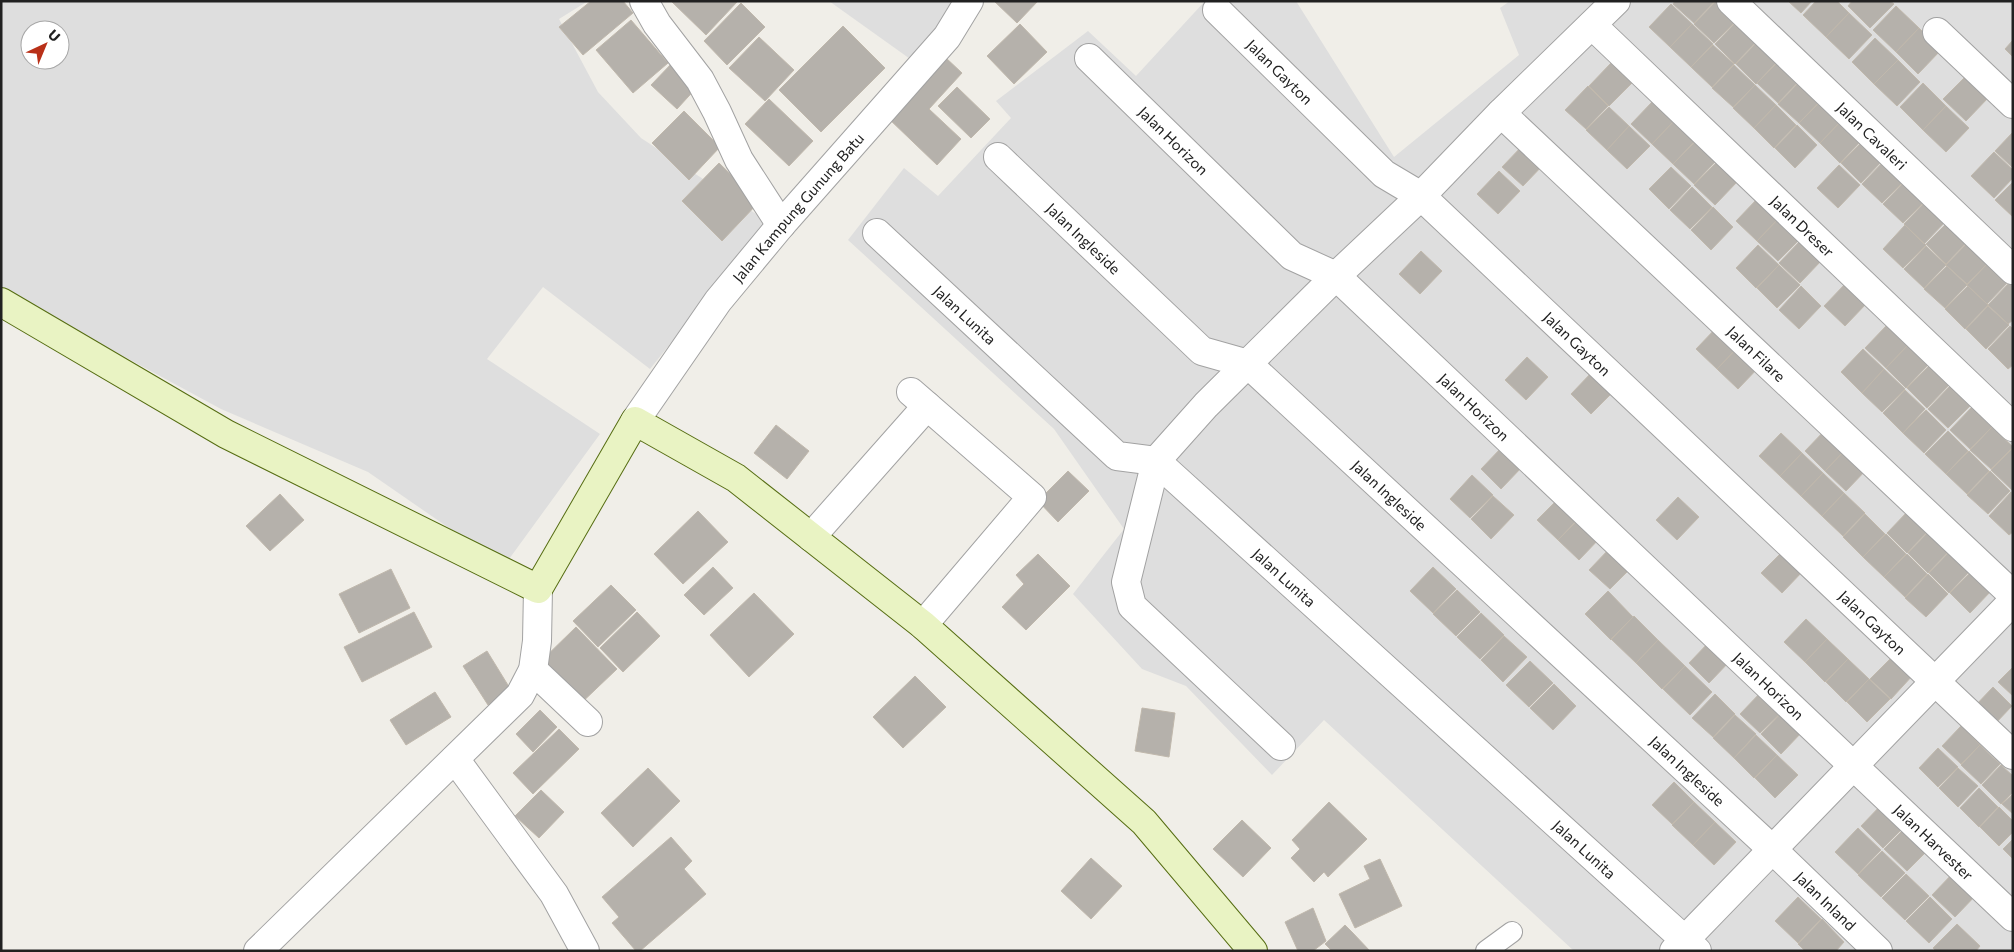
<svg xmlns="http://www.w3.org/2000/svg" width="2014" height="952" font-family="Commissioner,sans-serif">
	<rect width="100%" height="100%" fill="#f0eee8"/>
	<path fill="#dedede" fill-rule="evenodd" d="M1 1H588L559 19 598 92 641 138 768 222 650 369 543 287 487 359 600 434 504 566 368 472 221 409 1 290ZM30 30H60V60H30Z
		M829 1H961L913 61Z
		M1205 1H1296L1394 157 1519 55 1500 8 1510 1H2013V951H1574L1324 720 1272 775 1186 686 1142 669 1073 594 1124 529 1054 429 848 240 904 168 938 196 1011 118 996 101 1088 31 1136 76Z"/>
	<path fill="#b5b1ab" stroke="#c0b8ac" d="M591 1H623L633 13 583 55 559 27Z
		M671 1H736L737 2 706 35Z
		M994 1H1038L1017 23Z
		M1675 1H1715L1694 23 1673 4Z
		M1716 1 1736 21 1714 43 1694 24Z
		M1788 1H1812L1801 13Z
		M1816 1H1837L1849 13 1826 37 1803 15Z
		M1852 1H1890L1894 4 1870 28 1848 6Z
		M741 3 765 27 727 65 704 41Z
		M1671 4 1692 24 1670 47 1649 27Z
		M1896 6 1919 28 1896 52 1873 30Z
		M1849 13 1872 35 1849 59 1826 37Z
		M631 20 668 63 633 93 596 50Z
		M1737 21 1757 41 1735 64 1715 44Z
		M1020 24 1047 52 1014 84 987 56Z
		M1692 24 1713 44 1691 67 1670 47Z
		M843 26 885 68 821 132 779 90Z
		M1919 28 1941 50 1918 74 1896 52Z
		M759 37 794 70 765 101 729 68Z
		M1875 38 1898 60 1874 84 1852 62Z
		M2013 40V57L2005 49Z
		M1758 41 1778 61 1756 84 1736 64Z
		M1713 45 1734 64 1712 87 1691 67Z
		M945 57 962 73 929 109 961 139 937 165 887 117Z
		M1898 60 1920 82 1897 106 1874 84Z
		M674 61 699 85 677 109 651 85Z
		M1779 61 1800 80 1778 103 1757 83Z
		M1611 63 1632 83 1609 106 1589 86Z
		M1734 65 1755 85 1733 107 1712 88Z
		M1967 75 1989 97 1966 121 1943 99Z
		M1800 81 1821 101 1799 123 1778 104Z
		M1923 83 1946 106 1923 130 1900 107Z
		M1755 85 1776 105 1754 128 1733 108Z
		M1588 86 1608 106 1586 129 1565 110Z
		M957 87 990 119 971 138 938 106Z
		M769 99 813 141 789 166 745 124Z
		M1821 100 1842 120 1820 143 1799 123Z
		M1653 101 1674 121 1652 144 1631 124Z
		M1776 105 1796 125 1774 148 1754 128Z
		M1946 106 1969 128 1946 152 1923 130Z
		M1609 107 1629 126 1607 150 1586 130Z
		M684 111 720 147 689 180 652 143Z
		M1842 120 1862 140 1840 163 1820 143Z
		M1674 121 1695 141 1673 164 1652 144Z
		M1797 125 1817 145 1795 168 1775 148Z
		M1629 126 1650 146 1627 169 1607 150Z
		M2013 132V168L1995 151Z
		M1863 141 1883 160 1861 183 1841 163Z
		M1695 142 1716 161 1694 184 1673 164Z
		M1525 143 1545 163 1523 186 1502 167Z
		M1994 152 2013 170V178L1994 198 1971 176Z
		M1884 161 1904 181 1882 203 1862 184Z
		M1717 162 1737 182 1715 205 1694 185Z
		M719 163 759 202 722 241 682 201Z
		M1839 165 1860 185 1838 208 1817 188Z
		M1671 167 1691 186 1669 209 1649 189Z
		M1499 171 1520 191 1498 214 1477 194Z
		M1905 181 1925 201 1903 223 1883 204Z
		M2013 182V217L1995 200Z
		M1692 187 1712 207 1690 229 1670 210Z
		M1758 198 1779 218 1757 241 1736 221Z
		M1926 201 1946 221 1924 244 1904 224Z
		M1713 207 1733 227 1711 250 1691 230Z
		M1779 218 1800 239 1778 261 1757 241Z
		M1948 222 1968 241 1946 264 1926 244Z
		M1905 225 1926 245 1903 268 1883 249Z
		M1801 240 1822 260 1800 283 1779 263Z
		M1968 242 1989 262 1967 284 1946 265Z
		M1758 245 1779 265 1756 288 1736 268Z
		M1926 246 1946 265 1924 288 1904 269Z
		M1421 251 1442 271 1420 294 1399 274Z
		M1989 262 2009 281 1987 304 1967 285Z
		M1779 265 1800 285 1777 308 1757 288Z
		M1947 266 1967 285 1945 308 1924 289Z
		M2010 282 2013 285V320L2008 324 1988 305Z
		M1846 283 1867 303 1845 326 1824 306Z
		M1801 286 1821 306 1799 329 1779 310Z
		M1968 286 1988 305 1965 329 1945 309Z
		M1988 306 2009 325 1986 349 1966 329Z
		M1887 325 1908 345 1886 368 1865 348Z
		M1718 326 1739 346 1717 369 1696 349Z
		M2010 326 2013 329V365L2008 369 1988 349Z
		M1908 345 1928 365 1906 388 1886 368Z
		M1739 346 1760 366 1738 389 1717 369Z
		M1863 349 1884 369 1862 393 1841 372Z
		M1527 357 1548 377 1526 400 1505 380Z
		M1929 366 1949 385 1927 408 1907 388Z
		M1884 369 1905 389 1882 412 1862 393Z
		M1593 371 1614 391 1591 414 1571 394Z
		M1950 386 1970 406 1948 428 1928 409Z
		M1905 390 1925 409 1903 433 1883 413Z
		M1972 407 1992 427 1970 449 1950 430Z
		M1926 410 1946 430 1924 453 1903 433Z
		M776 425 809 451 787 479 754 453Z
		M1992 427 2013 447 1991 469 1970 450Z
		M1827 428 1847 448 1825 471 1805 451Z
		M1948 431 1968 451 1946 474 1925 454Z
		M1781 433 1802 453 1780 476 1759 456Z
		M1503 446 1523 466 1501 489 1481 469Z
		M1847 448 1868 468 1846 491 1825 471Z
		M2013 448V489L2012 490 1991 470Z
		M1969 451 1989 471 1967 494 1946 474Z
		M1802 453 1823 473 1801 496 1780 476Z
		M1068 471 1089 491 1058 522 1038 501Z
		M1990 471 2010 491 1988 514 1967 495Z
		M1823 473 1844 493 1822 516 1801 496Z
		M1472 475 1493 495 1470 518 1450 499Z
		M2011 492 2013 532 2009 535 1989 516Z
		M1844 493 1865 513 1843 536 1822 516Z
		M280 494 304 520 270 551 246 526Z
		M1493 496 1514 515 1491 539 1471 519Z
		M1560 497 1580 517 1558 540 1537 520Z
		M1678 497 1699 517 1677 540 1656 520Z
		M1909 510 1929 530 1907 553 1887 533Z
		M698 511 728 542 683 584 654 554Z
		M1865 514 1885 534 1863 557 1843 537Z
		M1581 517 1601 537 1579 560 1558 540Z
		M1930 530 1950 550 1928 573 1908 553Z
		M1886 534 1906 554 1884 577 1863 557Z
		M1611 547 1632 567 1610 589 1589 570Z
		M1951 550 1971 570 1949 593 1929 573Z
		M1783 551 1804 570 1782 593 1761 573Z
		M1038 554 1070 586 1026 630 1002 607 1024 584 1016 575Z
		M1907 554 1927 574 1905 597 1884 577Z
		M713 567 733 588 704 615 684 595Z
		M1433 567 1456 589 1433 613 1410 591Z
		M391 569 410 608 359 633 339 594Z
		M1972 571 1992 590 1970 613 1950 593Z
		M1928 574 1948 594 1926 617 1905 598Z
		M611 585 636 610 598 647 573 621Z
		M1457 590 1480 612 1456 636 1433 614Z
		M1608 591 1633 617 1611 640 1585 614Z
		M754 593 794 634 749 677 710 635Z
		M414 612 432 647 362 682 344 647Z
		M637 612 660 636 623 672 600 648Z
		M1481 613 1504 635 1480 659 1457 637Z
		M1634 616 1658 640 1636 663 1611 639Z
		M1806 619 1827 639 1805 662 1784 642Z
		M576 627 617 669 576 708 535 667Z
		M1504 636 1527 657 1503 682 1481 660Z
		M1827 639 1848 659 1825 682 1805 662Z
		M1658 640 1685 666 1662 689 1636 663Z
		M1711 640 1731 660 1709 683 1689 663Z
		M487 651 511 690 488 705 463 666Z
		M1893 656 1913 675 1891 699 1870 679Z
		M1848 659 1869 679 1846 702 1826 682Z
		M1530 661 1553 683 1529 707 1506 685Z
		M1685 666 1712 692 1690 715 1663 689Z
		M2013 667V696L1998 682Z
		M915 676 946 707 903 748 873 717Z
		M1869 679 1890 699 1867 722 1847 702Z
		M1554 684 1576 706 1553 730 1530 708Z
		M1993 687 2012 706 1993 726 1974 707Z
		M1762 691 1783 711 1760 733 1740 714Z
		M435 692 451 717 406 745 390 720Z
		M1715 694 1735 714 1713 737 1692 718Z
		M1142 708 1175 713 1169 757 1135 751Z
		M540 710 557 727 533 752 516 734Z
		M1783 711 1803 731 1781 754 1761 734Z
		M1735 715 1756 734 1734 758 1713 738Z
		M1961 726 1980 745 1961 764 1942 746Z
		M559 729 579 749 533 794 513 773Z
		M1756 735 1777 755 1754 778 1734 758Z
		M1980 745 2000 764 1981 784 1961 765Z
		M1938 748 1958 767 1938 787 1919 768Z
		M1777 755 1798 775 1775 798 1755 778Z
		M2001 765 2013 776V792L2001 804 1982 785Z
		M648 768 680 801 633 847 601 813Z
		M1958 768 1978 786 1958 807 1939 788Z
		M1674 782 1694 802 1672 824 1652 805Z
		M1979 788 1998 807 1979 827 1960 808Z
		M541 790 564 812 539 838 515 816Z
		M2013 794V814L2002 804Z
		M1329 802 1367 839 1328 877 1324 872 1314 882 1291 858 1300 849 1292 840Z
		M1694 802 1715 822 1693 845 1672 825Z
		M1884 802 1907 824 1883 848 1861 826Z
		M1999 807 2013 821V832L1999 846 1980 827Z
		M1242 820 1271 848 1243 877 1213 849Z
		M1715 822 1736 842 1714 865 1693 845Z
		M1908 825 1931 847 1907 871 1884 849Z
		M1858 828 1881 850 1858 874 1835 852Z
		M671 837 692 861 684 869 706 894 640 951H636L612 923 619 917 602 897Z
		M2013 839V859L2003 849Z
		M1882 851 1905 873 1881 897 1858 875Z
		M1091 858 1122 886 1091 919 1061 891Z
		M1380 859 1402 906 1355 928 1339 894 1370 879 1364 866Z
		M1955 871 1978 893 1955 917 1932 895Z
		M1906 874 1929 896 1905 920 1882 898Z
		M1798 897 1821 919 1798 943 1775 921Z
		M1930 897 1952 919 1929 943 1906 921Z
		M1313 908 1326 941 1313 951H1298L1285 922Z
		M1822 919 1844 942 1836 951H1805L1798 944Z
		M1957 924 1980 946 1976 951H1936L1933 948Z
		M1345 925 1352 932 1370 951H1329L1331 950 1325 944Z"/>
	<g fill="none" stroke-linecap="round" stroke-linejoin="round">
		<g stroke="#a2a2a2" stroke-width="22">
			<path id="lane" d="M1486 951 1512 932"/>
		</g>
		<g stroke="#a2a2a2" stroke-width="30">
			<g id="street">
				<path d="M644 1 657 24 700 80 717 112 739 160 781 225"/>
				<path id="s1" d="M1731 1 2013 270"/>
				<path id="s2" d="M1217 10 1384 174 1421 196 2013 755"/>
				<path id="s3" d="M1592 25 2013 427"/>
				<path d="M1937 32 2013 104"/>
				<path id="s4" d="M1089 58 1292 256 1336 276 2013 917"/>
				<path id="s5" d="M1501 113 2013 595"/>
				<path id="s6" d="M998 157 1202 351 1248 364 1773 850 1878 951"/>
				<path id="s7" d="M877 233 1117 456 1156 461 1697 951"/>
				<path d="M911 392 1032 497 923 625"/>
				<path id="s8" d="M635 421 718 301 781 225 947 37 969 1"/>
				<path d="M811 537 927 406"/>
				<path d="M533 670 588 722"/>
				<path d="M1281 746 1132 606 1126 582 1156 461 1206 405 1336 276 1421 196 1501 113 1616 1"/>
				<path d="M455 759 554 894 585 951"/>
				<path d="M258 951 520 695 533 670 537 641 538 589"/>
				<path d="M1674 951 2013 601"/>
			</g>
		</g>
		<g stroke="#566d12" stroke-width="30">
			<path id="secondary" d="M1 302 226 434 538 589 635 421 736 478 923 625 1144 822 1253 951"/>
		</g>
		<use href="#lane" stroke="#fff" stroke-width="20"/>
		<use href="#street" stroke="#fff" stroke-width="28"/>
		<use href="#secondary" stroke="#e9f3c3" stroke-width="28"/>
	</g>
	<g text-anchor="middle" dominant-baseline="central" stroke-width="4" stroke-linejoin="round" paint-order="stroke">
		<g font-size="15" fill="#212121" stroke="#fff">
			<text stroke="none"><textPath href="#s2" startOffset="88">Jalan Gayton</textPath></text>
			<text stroke="none"><textPath href="#s1" startOffset="195">Jalan Cavaleri</textPath></text>
			<text stroke="none"><textPath href="#s4" startOffset="118">Jalan Horizon</textPath></text>
			<text stroke="none"><textPath href="#s8" startOffset="269">Jalan Kampung Gunung Batu</textPath></text>
			<text stroke="none"><textPath href="#s3" startOffset="291">Jalan Dreser</textPath></text>
			<text stroke="none"><textPath href="#s6" startOffset="118">Jalan Ingleside</textPath></text>
			<text stroke="none"><textPath href="#s7" startOffset="120">Jalan Lunita</textPath></text>
			<text stroke="none"><textPath href="#s2" startOffset="492">Jalan Gayton</textPath></text>
			<text stroke="none"><textPath href="#s5" startOffset="351">Jalan Filare</textPath></text>
			<text stroke="none"><textPath href="#s4" startOffset="522">Jalan Horizon</textPath></text>
			<text stroke="none"><textPath href="#s6" startOffset="522">Jalan Ingleside</textPath></text>
			<text stroke="none"><textPath href="#s7" startOffset="540">Jalan Lunita</textPath></text>
			<text stroke="none"><textPath href="#s2" startOffset="898">Jalan Gayton</textPath></text>
			<text stroke="none"><textPath href="#s4" startOffset="928">Jalan Horizon</textPath></text>
			<text stroke="none"><textPath href="#s6" startOffset="928">Jalan Ingleside</textPath></text>
			<text stroke="none"><textPath href="#s4" startOffset="1155">Jalan Harvester</textPath></text>
			<text stroke="none"><textPath href="#s7" startOffset="945">Jalan Lunita</textPath></text>
			<text stroke="none"><textPath href="#s6" startOffset="1118">Jalan Inland</textPath></text>
		</g>
	</g>
	<rect width="2014" height="952" fill="none" stroke="#212121" stroke-width="5"/>
	<g transform="translate(45 45) rotate(44)"><circle r="24" fill="#ffffff" stroke="#a6a6a6"/>
	<path d="M0-4L9 19L0 12L-9 19Z" fill="#b93018"/>
	<text y="-8" font-size="14" font-weight="bold" text-anchor="middle" fill="#212121">U</text>
	</g>
</svg>
